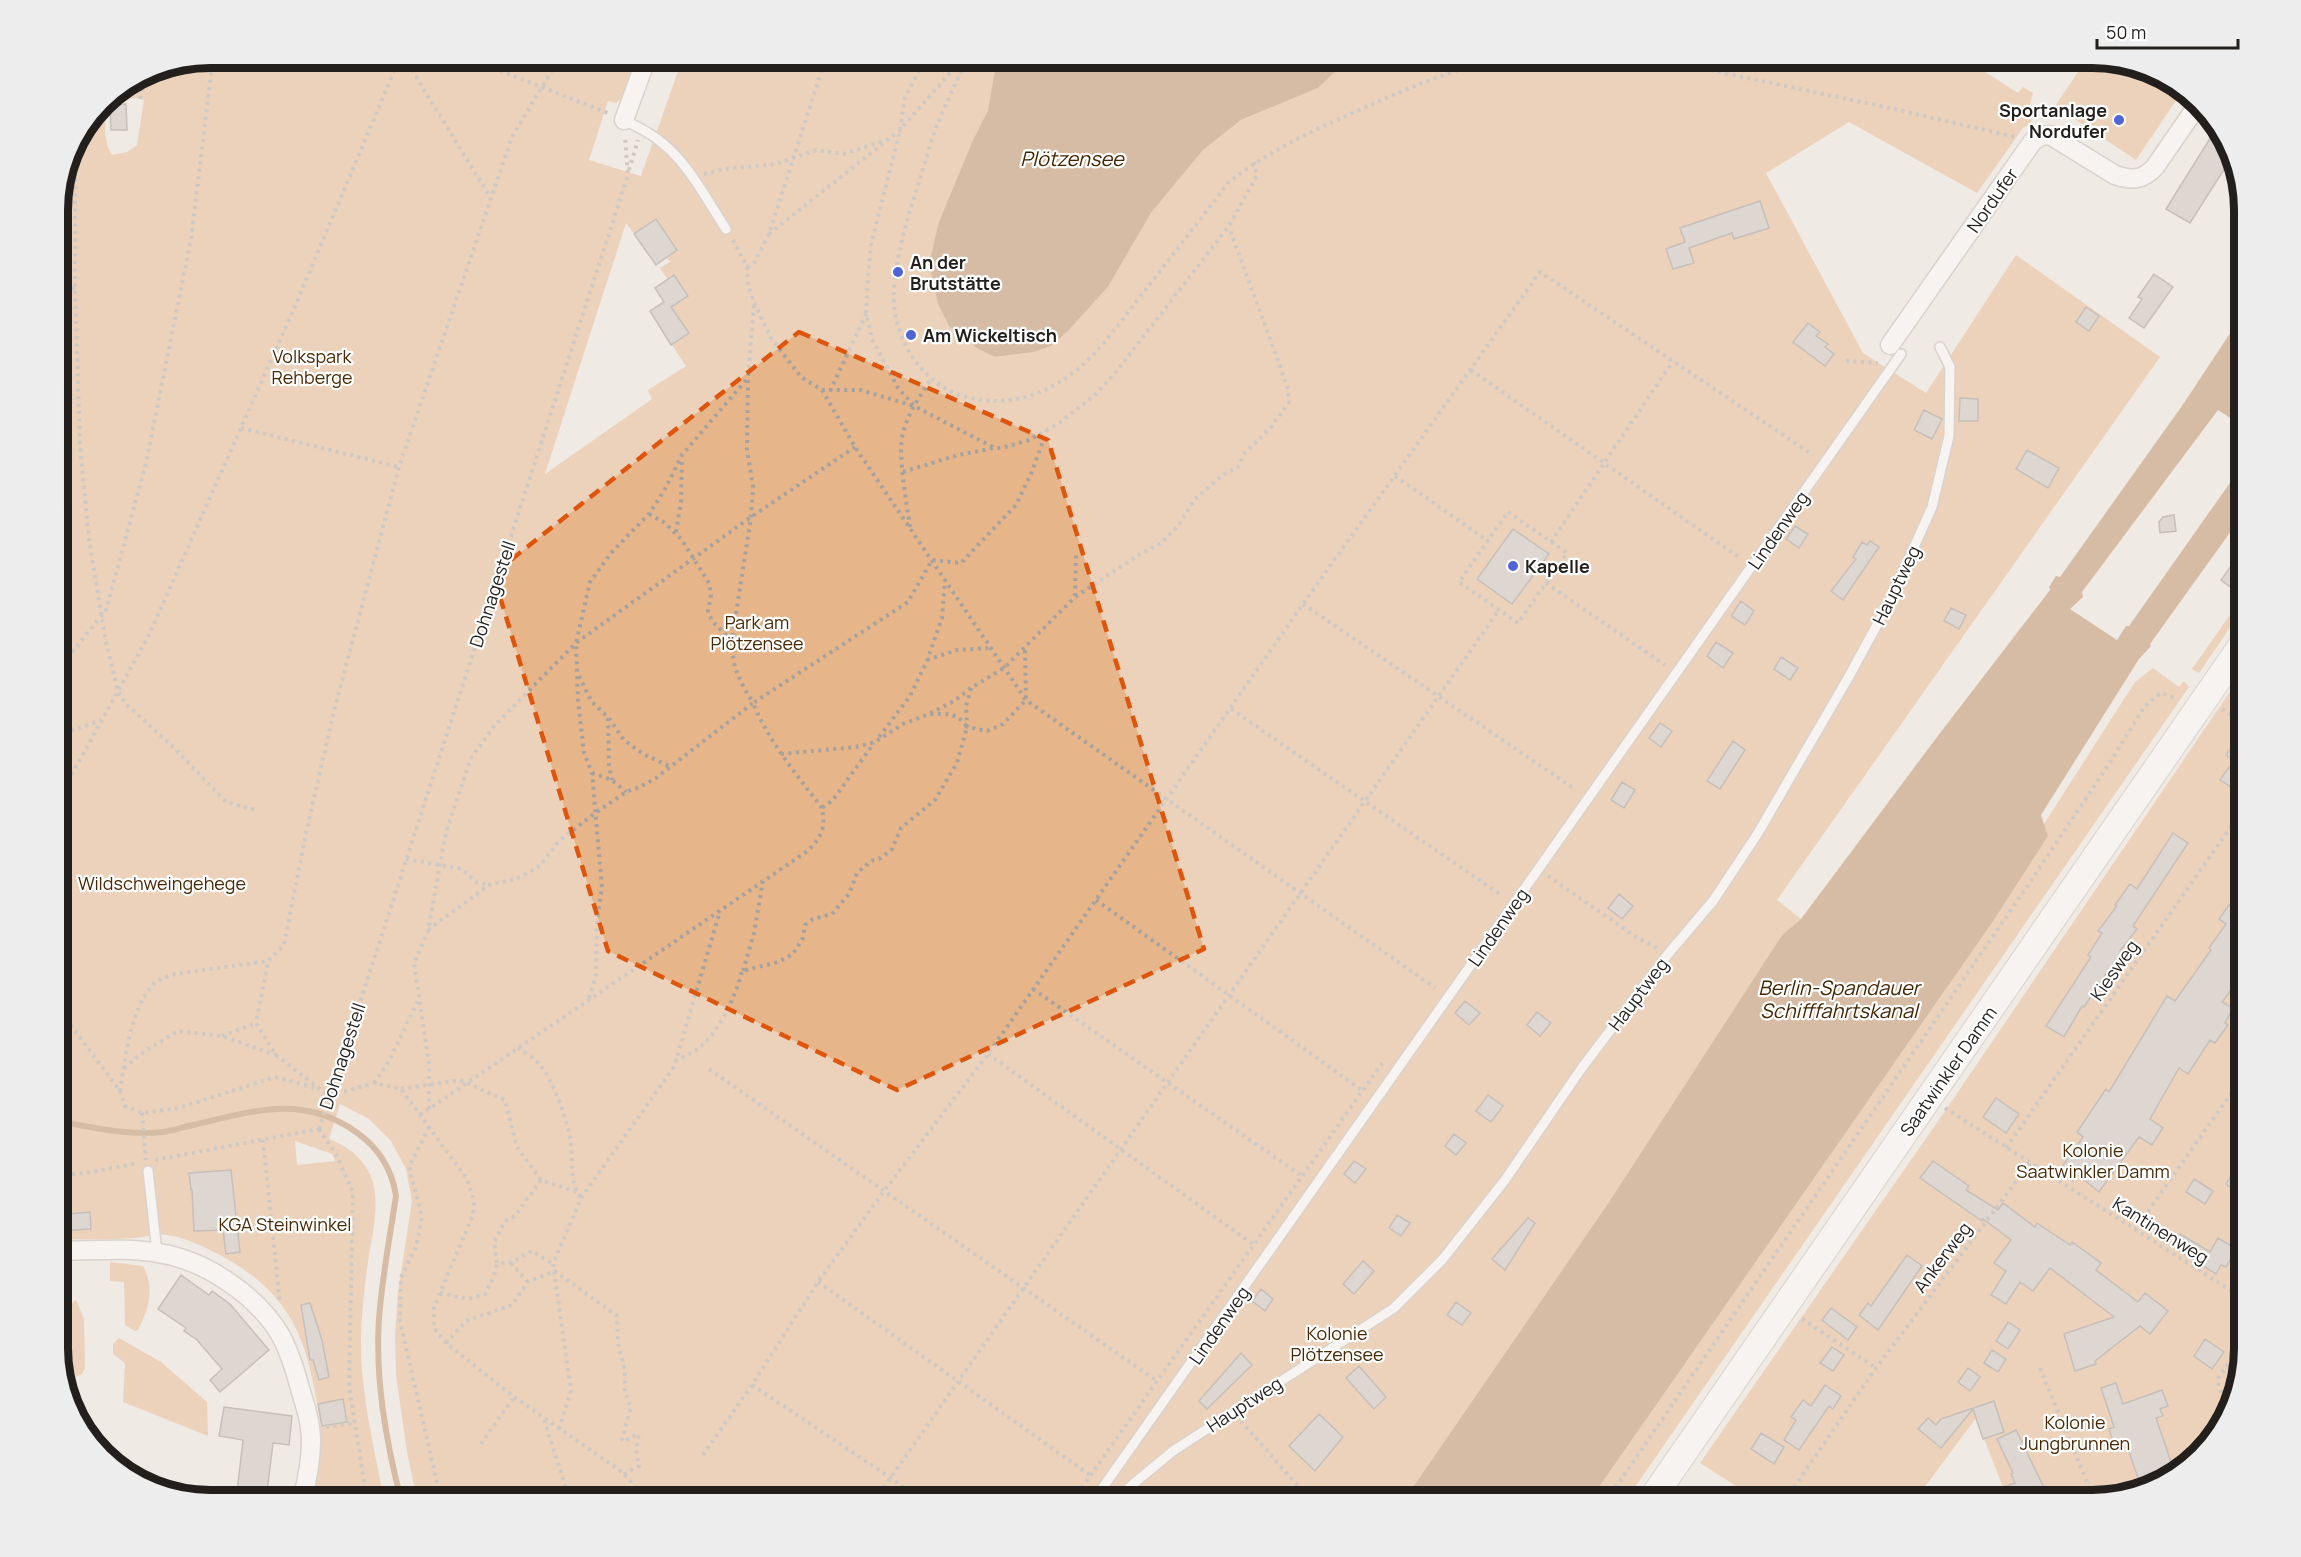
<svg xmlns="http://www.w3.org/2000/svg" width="2301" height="1557" font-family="Manrope,sans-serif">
	<rect width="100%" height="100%" fill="#f0eae4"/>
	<path fill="#e7b58a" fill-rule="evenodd" d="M210 57H639L627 94 616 103 608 101 589 160 641 176 683 57H999L995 69 988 110 973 140 960 336 978 349 995 357 1034 352 1051 346 1068 331 1108 287 1151 213 1203 150 1241 120 1318 88 1351 57H1962L2018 93 2023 87 2033 93 2028 112 2032 122 2023 128 1977 193 1849 122 1766 173 1863 353 1926 393 2016 255 2160 357 1777 900 1801 919 1782 935 1609 1202 1404 1500H417L407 1452 396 1375 395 1335 398 1292 412 1201 406 1169 391 1141 369 1119 340 1104 329 1139C348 1146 367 1161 373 1182 379 1207 373 1231 369 1255 365 1282 362 1309 361 1337 360 1392 374 1446 384 1500H312L318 1452 317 1427 321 1426C308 1346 298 1298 222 1256 206 1248 185 1237 167 1235 157 1233 145 1237 135 1238 109 1240 83 1239 57 1239V200L69 151 102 101 152 68ZM135 98 144 100 137 145 127 152 112 155C103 141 104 119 108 103ZM656 220 677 250 667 258 670 262 660 268 668 280 675 276 688 296 671 307 688 333 672 345 686 366 648 390 652 399 545 474 626 223 634 234ZM295 1141 332 1154 335 1161 297 1165Z
		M2088 57 2176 83 2183 90 2136 160 2055 106Z
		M2244 595V607L2199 673 2192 669Z
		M2153 668 2179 687 2184 681 2189 687 1626 1500H1590L1994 920 2048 836 2044 824 2135 682Z
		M2244 671V1348L2218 1432 2159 1484 2092 1500H2008L1976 1418 1915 1500H1758L1700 1463 1943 1114Z
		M2192 694 2195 695 1639 1500H1635Z
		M110 1262 143 1266C155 1288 149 1309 138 1330L135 1331 125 1325 124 1282 110 1281Z
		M76 1300 84 1319 85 1368 82 1374 74 1378 62 1372 57 1357V1306H68Z
		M119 1338 161 1362 207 1402 208 1436 123 1402 125 1363 113 1354V1344Z"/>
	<path fill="#b7865a" d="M999 57H1351L1318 88 1241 120 1203 150 1151 213 1108 287 1068 331 1051 346 1034 352 995 357 978 349 949 326 938 304 929 264 939 222 973 140 988 110 995 69Z
		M2244 312V427L2218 410 2082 592 2083 597 2070 609 2117 640 2126 626H2129L2244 463V513L2150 644 2151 646 2139 659 2041 815 2048 836 1994 920 1590 1500H1404L1609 1202 1782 935 1801 919 1937 737 2050 590 2049 587 2056 576 2060 577 2184 403Z"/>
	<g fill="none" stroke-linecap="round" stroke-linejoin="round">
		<path stroke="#b7865a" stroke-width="6" d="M57 1121C92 1127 127 1136 162 1132 173 1131 183 1127 193 1125 253 1111 302 1094 356 1132 379 1148 392 1169 396 1196 390 1237 382 1277 379 1319 375 1380 386 1441 401 1500"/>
	</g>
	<path fill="#c5bfba" stroke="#928c87" stroke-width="1.5" d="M126 104 127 130H111L110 105Z
		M2214 132 2228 142 2232 157 2190 223 2166 209Z
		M1760 201 1769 228 1734 239 1732 233 1689 248 1694 263 1673 269 1666 249 1685 242 1680 228Z
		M656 219 677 250 656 265 634 234Z
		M2154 274 2173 287 2144 328 2129 318 2142 299 2138 297Z
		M674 275 688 296 671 307 689 333 671 345 650 311 664 302 655 288Z
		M2086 307 2099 316 2089 331 2076 322Z
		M1808 323 1820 332 1816 336 1828 344 1825 347 1834 354 1825 366 1793 342Z
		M1960 398 1978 399V421H1959Z
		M1924 410 1942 419 1932 439 1914 430Z
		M2027 450 2059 468 2048 488 2016 469Z
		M2174 515 2176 531 2160 533 2159 522 2163 517Z
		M1795 526 1808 534 1799 548 1786 539Z
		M1513 529 1549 554 1512 604 1477 579Z
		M1870 541 1879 547 1843 600 1831 591 1856 559 1853 557 1862 542 1867 545Z
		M2244 548V576L2234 590 2221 580Z
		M1741 601 1754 611 1745 625 1731 616Z
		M1951 608 1966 615 1959 629 1944 621Z
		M1716 642 1733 653 1723 668 1707 656Z
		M1781 657 1798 668 1790 680 1774 669Z
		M1660 723 1672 731 1661 747 1649 738Z
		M2244 729V767L2226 755Z
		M1733 741 1745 750 1720 789 1707 781Z
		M2229 767 2244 778V782L2237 791 2220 780Z
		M1622 782 1635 790 1624 808 1611 800Z
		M2173 833 2188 843 2133 926 2137 929 2120 951 2124 953 2112 971 2109 969 2084 1007 2082 1006 2064 1037 2046 1026 2091 957 2088 955 2102 933 2098 931 2117 906 2115 905 2130 884 2137 889Z
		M2244 892V973L2222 1002 2233 1008 2225 1023 2228 1025 2215 1043 2210 1040 2188 1074 2179 1068 2150 1119 2163 1128 2152 1145 2139 1137 2099 1192 2078 1175 2073 1181 2059 1171 2083 1137 2077 1132 2106 1089 2109 1092 2167 996 2175 1001 2211 950 2209 948 2226 924 2219 919 2229 905 2232 908Z
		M1619 894 1633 906 1622 919 1608 908Z
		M1465 1001 1480 1013 1469 1025 1455 1013Z
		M1537 1012 1551 1023 1540 1036 1527 1025Z
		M1488 1095 1503 1106 1491 1122 1476 1111Z
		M1996 1098 2019 1114 2006 1133 1983 1117Z
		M1454 1134 1466 1143 1456 1155 1445 1146Z
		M2244 1157V1197L2226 1184Z
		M1354 1161 1366 1169 1355 1183 1344 1174Z
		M1933 1161 1969 1186 1966 1190 1998 1210 2003 1203 2035 1227 2037 1223 2070 1245 2072 1242 2101 1263 2096 1270 2138 1302 2145 1293 2168 1311 2150 1334 2140 1326 2095 1361 2096 1364 2075 1371 2064 1334 2114 1317 2050 1268 2033 1291 2020 1282 2006 1304 1991 1295 2006 1271 1994 1263 2011 1240 1983 1219 1982 1221 1920 1178Z
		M231 1170 240 1252 226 1254 223 1230 194 1231 192 1190H191L189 1173Z
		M2194 1179 2213 1191 2205 1204 2186 1192Z
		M90 1212 91 1229 57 1231V1215Z
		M1397 1215 1410 1223 1401 1236 1389 1228Z
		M1528 1218 1535 1223 1505 1270 1492 1259Z
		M2180 1234 2210 1252 2218 1238 2237 1249 2226 1267 2221 1265 2216 1274 2173 1247Z
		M1907 1255 1922 1266 1878 1330 1859 1315 1868 1303 1871 1306Z
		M1363 1261 1374 1271 1354 1294 1343 1284Z
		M181 1275 209 1295 212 1291 230 1304 269 1350 220 1392 210 1380 222 1369 197 1340 184 1331 186 1328 158 1309Z
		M1261 1289 1273 1299 1265 1311 1252 1301Z
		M1456 1302 1471 1313 1462 1325 1447 1315Z
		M310 1303 322 1340 329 1377 319 1380 313 1360H310L301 1305Z
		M1831 1308 1857 1327 1848 1340 1822 1320Z
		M2008 1322 2020 1330 2008 1349 1996 1341Z
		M2205 1339 2224 1352 2212 1369 2194 1356Z
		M1832 1347 1844 1355 1833 1371 1820 1363Z
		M1992 1350 2006 1359 1998 1372 1984 1363Z
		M1241 1353 1252 1365 1207 1409 1199 1401Z
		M1359 1366 1386 1397 1374 1409 1346 1378Z
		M1968 1368 1980 1377 1970 1391 1958 1382Z
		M2116 1383 2123 1404 2162 1390 2168 1406 2160 1409 2163 1416 2156 1418 2172 1465 2138 1478 2127 1446 2116 1450 2109 1429 2114 1427 2101 1388Z
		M1825 1385 1841 1396 1833 1409 1829 1406 1799 1450 1784 1440 1796 1420 1791 1417 1803 1400 1811 1406Z
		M343 1399 347 1422 322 1426 318 1404Z
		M1994 1401 2004 1432 1983 1439 1973 1409 1941 1448 1918 1429 1928 1418 1936 1425 1941 1419Z
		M224 1407 292 1416 289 1445 273 1443 266 1500H236L243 1440 219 1436Z
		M1319 1414 1343 1437 1315 1471 1289 1446Z
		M2016 1430 2050 1500H1975L1974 1498 2015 1483 2011 1474 2013 1473 1997 1439Z
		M1761 1433 1784 1447 1774 1464 1751 1449Z"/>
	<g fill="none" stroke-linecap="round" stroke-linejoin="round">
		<g stroke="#bcb6b1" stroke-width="12">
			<path id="lane" d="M624 120C635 126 647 131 657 139 687 160 706 199 726 229
				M148 1171 157 1252
				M1094 1500 1901 354
				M1117 1500 1132 1485 1173 1451 1394 1308 1442 1260 1505 1180 1581 1069 1668 954 1713 901 1758 833 1848 678 1890 601 1932 507 1949 436 1950 367 1940 347"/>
		</g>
		<g stroke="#bcb6b1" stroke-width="21">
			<path id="street" d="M624 120 647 57
				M1890 345 2033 141 2041 136 2050 135 2115 175C2132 181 2143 180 2155 167L2197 106
				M57 1251C90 1251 126 1247 158 1253 205 1260 257 1295 281 1336 290 1353 296 1373 301 1392 306 1408 311 1424 311 1441 311 1461 307 1481 302 1500"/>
		</g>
		<g stroke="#bcb6b1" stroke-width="28">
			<path id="secondary" d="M1651 1500 2244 642"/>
		</g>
		<path stroke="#a7a29d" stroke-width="4" stroke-dasharray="3 4.5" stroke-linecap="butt" d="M404 57 490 197
			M465 57 608 113
			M560 57 512 137 399 467 335 707 306 833 284 945 268 961 256 1023 276 1055 329 1096 374 1083 401 1089 467 1179 474 1200 473 1215 434 1307V1328L446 1343 514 1397 622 1472 638 1490 642 1500
			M926 57 905 98 900 130 871 245 868 278 866 314 872 339 898 388 914 406 995 448H1002L1029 440 1059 423 1094 396 1115 373 1229 226 1257 175 1254 162
			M968 57C956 83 943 109 933 136 926 158 920 180 913 201 904 230 896 259 894 290 891 331 916 377 955 393 993 408 1032 401 1066 378 1098 356 1119 323 1142 294 1171 257 1200 220 1228 183 1270 149 1319 128 1368 106 1412 87 1458 66 1506 59 1522 56 1540 57 1556 57
			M1569 57 1690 66 1890 108 2015 137
			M1685 57 1689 65
			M140 99 147 72
			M75 141V288L80 446 89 539 105 637 118 692 125 703 171 745 226 802 256 810
			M629 170 638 140
			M704 174 725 169 776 164 816 150 843 154 886 140
			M769 234 900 130 964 57
			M733 240 747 267 748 285 754 303 771 338 801 377 822 390H860L914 406
			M747 267 755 262 769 234 826 57
			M57 288H75
			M1846 361 1878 363
			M1471 370 1740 558
			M822 390 855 447 1026 700 1435 988
			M830 391 866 314
			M241 428 399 467
			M903 472 958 455 994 448
			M1395 476 1488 541
			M1508 512 1567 553 1518 623 1459 582Z
			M649 514 665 523 682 540 709 583 711 595 708 611 712 621 731 640
			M910 527C907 505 897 453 903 433 908 413 920 396 931 379
			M676 532 681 502 682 459
			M1551 542 1673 361
			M1546 583 1665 665
			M1075 596 1076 553
			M1303 604 1576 790
			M57 654 73 651
			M927 660 957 650 991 648
			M579 676 592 702 608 717 624 740 643 754 669 766
			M57 678 73 651 106 610 146 463 191 239 213 57
			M971 688 966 706 967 727 987 731 1003 724 1026 700 1025 647
			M1231 709 1501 895
			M2222 709 2244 723
			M608 718 609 766 612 780
			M57 736 102 720
			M879 737 910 696 927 661 942 618 945 581
			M781 754 856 747 875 742 903 724 929 714 954 701 971 688 1004 668 1075 597 1137 556 1161 543 1178 526 1195 499 1223 475 1238 467 1244 454 1272 426 1289 402 1288 388 1229 227
			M592 773 612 780 626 792
			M57 801 149 635 296 304 400 57
			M822 808C797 775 769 742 753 703L908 602 932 560 961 563 1016 505 1031 474 1048 428
			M406 859 462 869 476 882 488 885
			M1548 876 1636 937 1657 948
			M1096 900 1363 1091
			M428 930 489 885 516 879 540 866 559 841 594 814 626 792 640 787 656 778 753 703C739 679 732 669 732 640L751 517 753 487 747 449 748 378 754 303
			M743 971 754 933 763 881
			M1033 989 1302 1176
			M589 998 596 975 597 919 602 888 592 773 584 753 578 700 576 643 590 582 611 553 649 514 664 491 682 455 747 379
			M57 1007 120 1091C125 1061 130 1011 151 987 157 979 166 977 175 974L268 961
			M222 1036 256 1023
			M518 1048C525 1053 534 1058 540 1065 553 1080 569 1124 571 1144 573 1163 569 1182 581 1198
			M988 1054 1254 1245
			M675 1061C682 1057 690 1054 696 1050 718 1035 736 996 742 971L778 962 793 954 803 938 805 925 813 919 832 914 849 894 857 873 871 861 881 858 892 849 901 828 935 800 957 763 967 727C956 712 948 714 930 714
			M124 1068 142 1053 178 1031 222 1036 276 1055
			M709 1069 1157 1381
			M374 1083 388 1063 418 1001
			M401 1089 460 1080 505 1100 517 1147 541 1180 577 1192
			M120 1091 125 1106 142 1113 179 1108 275 1077 316 1088
			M1945 1108 2244 1299
			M429 1109V1064L414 963 428 931 446 832 471 758 495 725 576 643 751 517 855 447
			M142 1113 146 1160
			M420 1115 809 850C822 834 826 830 822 808L833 800 874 743
			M429 1127 409 1167 422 1217 416 1247 401 1277 400 1321 441 1500
			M319 1129 628 175 625 137
			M319 1129 337 1156 353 1192 349 1386 367 1500
			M263 1140 280 1304
			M2006 1148 2244 808
			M155 1160 319 1129
			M57 1175 86 1173 138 1163
			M541 1180 515 1216 505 1221 494 1242 497 1263H510L532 1251 553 1264
			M2135 1230 2244 1075
			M511 1263 528 1282
			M818 1282 1090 1475
			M440 1293 468 1299 485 1294 494 1276 497 1263
			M1802 1319 1876 1368
			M446 1343 466 1321 512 1305 528 1282 555 1271 617 1316 618 1343 625 1371V1393L631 1407 622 1439 625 1442 632 1436 639 1435 636 1449 639 1466 624 1474
			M2040 1368 2094 1499
			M752 1385 891 1478 920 1500
			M2226 1407 2217 1380 2244 1340
			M544 1420 570 1500
			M1241 1421 1310 1500
			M326 1427 355 1423
			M559 1429 571 1391 553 1264 581 1198 674 1067 720 911
			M481 1444 514 1397
			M703 1455 752 1385 818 1282 884 1191 988 1054 1303 604 1540 272 1813 455
			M1794 1487 1876 1368 2030 1163
			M875 1500 1499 610
			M1073 1500 1383 1062
			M1607 1500 2026 888 2111 761 2145 706 2161 693 2178 699"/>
		<use href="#lane" stroke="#fff" stroke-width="9"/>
		<use href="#street" stroke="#fff" stroke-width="18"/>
		<use href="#secondary" stroke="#fff" stroke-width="26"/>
	</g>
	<path d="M0 0H2301V1557H0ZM799 332 1048 440 1204 949 897 1090 608 951 493 574Z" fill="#f0eae4" fill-opacity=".55" fill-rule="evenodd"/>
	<path fill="none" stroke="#de560d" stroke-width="4.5" stroke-dasharray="12 8" stroke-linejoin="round" d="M799 332 1048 440 1204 949 897 1090 608 951 493 574Z"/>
	<g fill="#5064da" stroke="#fff" stroke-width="2">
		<circle cx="2119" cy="120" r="6"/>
		<circle cx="898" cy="272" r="6"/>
		<circle cx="911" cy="335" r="6"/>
		<circle cx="1513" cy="566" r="6"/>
	</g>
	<g text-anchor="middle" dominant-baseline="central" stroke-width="4.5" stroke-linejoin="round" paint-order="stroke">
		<g font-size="18" font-weight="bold" fill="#221f1d" stroke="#fff" text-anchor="start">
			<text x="2107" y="110" text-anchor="end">Sportanlage<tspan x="2107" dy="21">Nordufer</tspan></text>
			<text x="910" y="262">An der<tspan x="910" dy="21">Brutstätte</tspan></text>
			<text x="923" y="335">Am Wickeltisch</text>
			<text x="1525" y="566">Kapelle</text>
		</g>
		<g font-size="18" fill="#221f1d" stroke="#fff">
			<text transform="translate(1992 200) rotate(-55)">Nordufer</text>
			<text transform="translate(1778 530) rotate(-55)">Lindenweg</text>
			<text transform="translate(1896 585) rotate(-64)">Hauptweg</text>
			<text transform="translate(492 594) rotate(-72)">Dohnagestell</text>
			<text transform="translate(1498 927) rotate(-55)">Lindenweg</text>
			<text transform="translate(2114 970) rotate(-55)">Kiesweg</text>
			<text transform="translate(1638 994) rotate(-53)">Hauptweg</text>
			<text transform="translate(342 1056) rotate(-72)">Dohnagestell</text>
			<text transform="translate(1948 1071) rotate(-55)">Saatwinkler Damm</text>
			<text transform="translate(2161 1230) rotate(32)">Kantinenweg</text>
			<text transform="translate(1942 1257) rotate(-53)">Ankerweg</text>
			<text transform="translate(1219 1325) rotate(-55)">Lindenweg</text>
			<text transform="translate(1244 1404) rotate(-33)">Hauptweg</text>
		</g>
		<g font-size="18" fill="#492803" stroke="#fff">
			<text x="312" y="356">Volkspark<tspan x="312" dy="21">Rehberge</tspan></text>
			<text x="757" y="622">Park am<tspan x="757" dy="21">Plötzensee</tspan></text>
			<text x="162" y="883">Wildschweingehege</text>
			<text x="2093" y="1150">Kolonie<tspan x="2093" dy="21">Saatwinkler Damm</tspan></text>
			<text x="285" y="1224">KGA Steinwinkel</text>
			<text x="1337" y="1333">Kolonie<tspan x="1337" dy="21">Plötzensee</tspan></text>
			<text x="2075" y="1422">Kolonie<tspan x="2075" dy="21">Jungbrunnen</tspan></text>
		</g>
		<g font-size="20" font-style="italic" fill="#452400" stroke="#fff">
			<text x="1072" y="158">Plötzensee</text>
			<text x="1839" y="987">Berlin-Spandauer<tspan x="1839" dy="23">Schifffahrtskanal</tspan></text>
		</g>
	</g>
	<path d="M0 0H2301V1557H0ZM210 68H2092A142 142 0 0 1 2234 210V1348A142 142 0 0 1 2092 1490H210A142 142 0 0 1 68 1348V210A142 142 0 0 1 210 68Z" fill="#ededed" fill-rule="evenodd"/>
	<path fill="none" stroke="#221f1d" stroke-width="8" d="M210 68H2092A142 142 0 0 1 2234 210V1348A142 142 0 0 1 2092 1490H210A142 142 0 0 1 68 1348V210A142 142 0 0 1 210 68Z"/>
	<path d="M2097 39v9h141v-9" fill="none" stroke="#221f1d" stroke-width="3"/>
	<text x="2106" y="39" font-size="18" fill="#221f1d" stroke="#ffffff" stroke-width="4.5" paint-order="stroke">50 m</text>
</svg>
